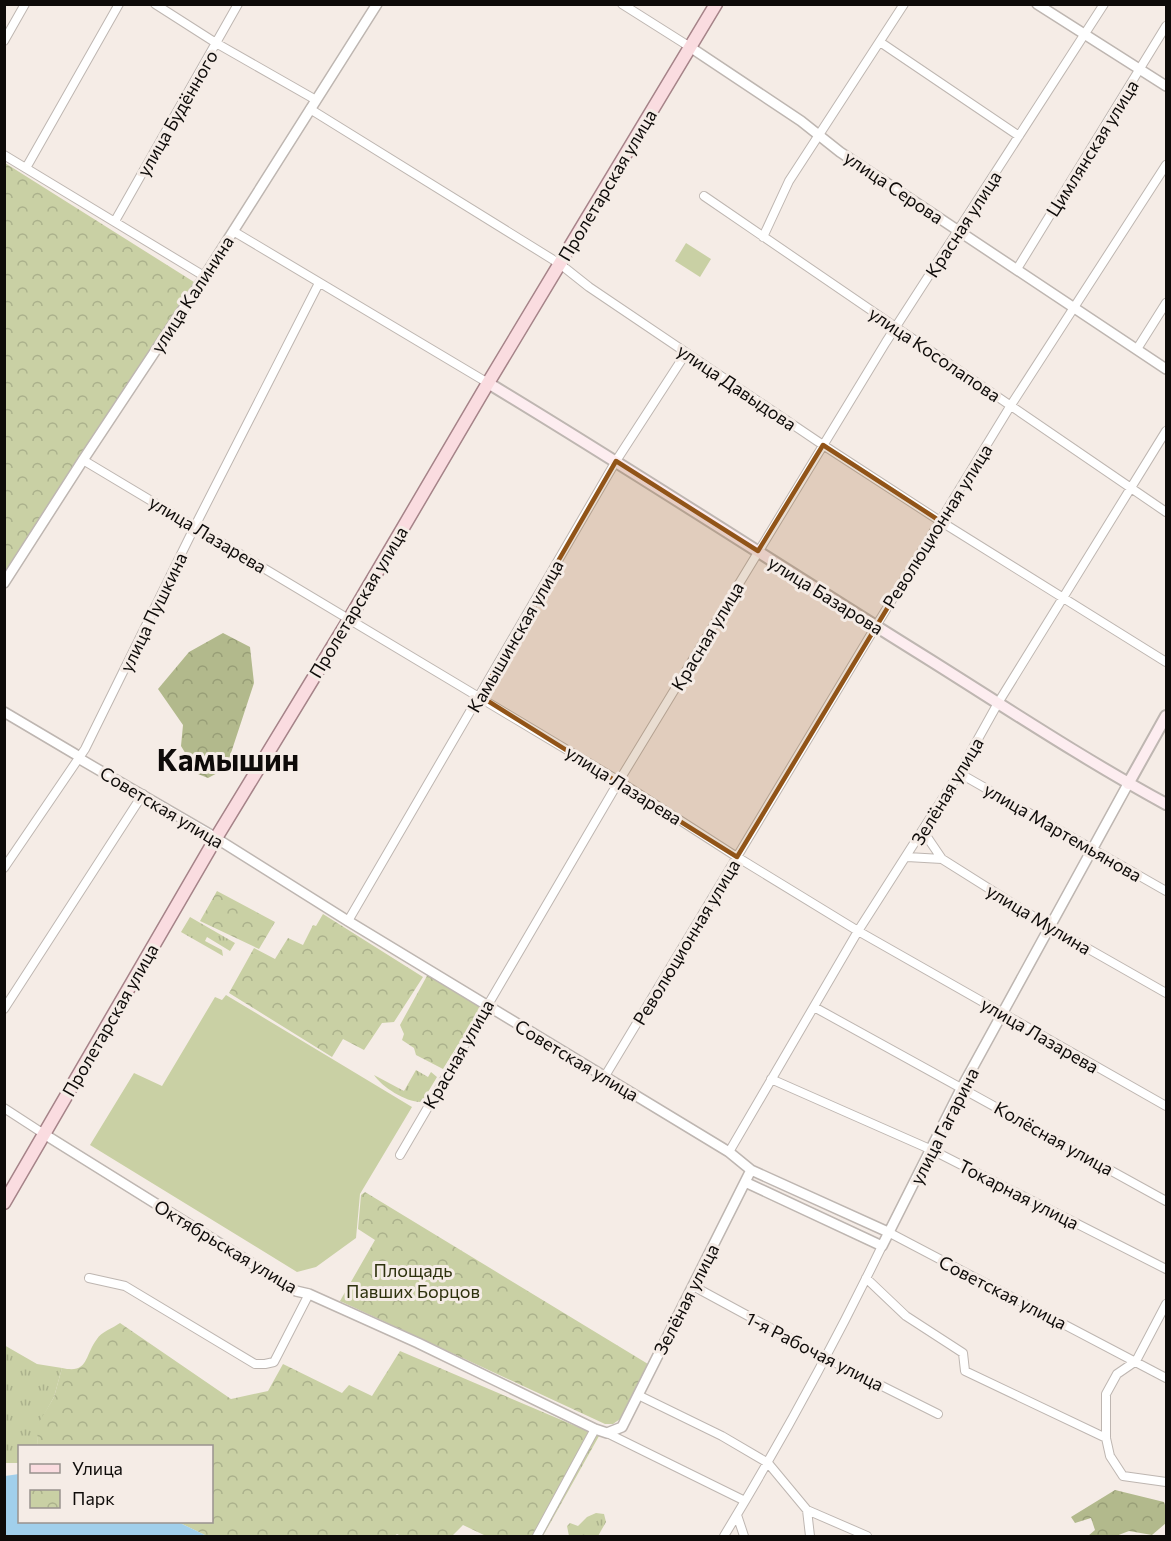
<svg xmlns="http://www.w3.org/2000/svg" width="1171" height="1541" font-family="Commissioner,sans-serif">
	<defs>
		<pattern id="grass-tufts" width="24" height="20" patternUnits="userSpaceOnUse" patternTransform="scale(1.5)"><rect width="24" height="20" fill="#c9d0a4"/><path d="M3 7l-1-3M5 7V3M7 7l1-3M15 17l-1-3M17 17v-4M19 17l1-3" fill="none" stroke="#abb18c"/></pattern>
		<pattern id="forest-crowns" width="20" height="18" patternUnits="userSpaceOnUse" patternTransform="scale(1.5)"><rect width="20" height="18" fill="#b2b98c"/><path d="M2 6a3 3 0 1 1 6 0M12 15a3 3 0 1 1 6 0" fill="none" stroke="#989e77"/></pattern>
		<pattern id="park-crowns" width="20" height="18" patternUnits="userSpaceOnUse" patternTransform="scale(1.5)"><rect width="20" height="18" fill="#c9d0a4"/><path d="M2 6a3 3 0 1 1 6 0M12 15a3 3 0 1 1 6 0" fill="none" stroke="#abb18c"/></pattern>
	</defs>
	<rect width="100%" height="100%" fill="#f5ece6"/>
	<path fill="url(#grass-tufts)" d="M190 917 235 943 230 951 207 937 205 941 222 950 223 956 181 932Z
		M416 1070 428 1077 431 1072 437 1077 422 1102C407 1103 382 1087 374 1075L404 1091Z
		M4 1345 37 1364 62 1368 54 1397 39 1424 37 1446H20L19 1463H5Z
		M596 1513 604 1514 606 1522 598 1536H569L567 1526 570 1523 578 1526 587 1517Z"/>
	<path fill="url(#forest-crowns)" d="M223 633 250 647 254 683 229 759 223 770 208 778 198 774 181 746 183 725 158 689 189 652Z
		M1115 1490 1164 1502 1166 1508V1523L1152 1535 1129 1531 1116 1536H1088L1095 1530 1091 1518 1075 1523 1071 1517Z"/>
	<path fill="url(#park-crowns)" d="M5 163 194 282 5 574Z
		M217 891 275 922 259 949 200 921Z
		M323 914 423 977 394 1022 382 1023 364 1050 343 1039 332 1057 229 993 254 948 275 959 288 938 303 945 313 925 316 926Z
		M428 974 481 1008 443 1069 416 1055 414 1048 402 1040 404 1034 400 1025Z
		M365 1192 648 1364 620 1419 613 1424H605L340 1301 375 1240 358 1229 361 1195Z
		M120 1323 231 1399 268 1391 283 1364 342 1393 349 1385 372 1396 400 1351 599 1436 543 1536H486L463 1525 452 1536H401L397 1534 394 1536H207L178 1522H212V1446H37L38 1424 54 1397 62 1368C89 1374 84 1356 97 1339 101 1332 113 1328 120 1323Z"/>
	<path fill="#c9d0a4" d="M686 243 711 259 700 277 675 261Z
		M226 995 412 1107 360 1194 356 1238 316 1267 297 1272 90 1145 134 1073 162 1086 215 997 222 1000Z"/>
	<path fill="#a1cfeb" d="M19 1474 20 1522H178L207 1536H5V1476Z"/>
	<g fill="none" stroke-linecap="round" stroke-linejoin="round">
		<g stroke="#beb6b1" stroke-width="10">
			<path id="minor" d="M155 4 216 43 316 100
				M622 4 690 47
				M4 41 25 4
				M880 42 1019 136
				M310 109 560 264 589 287 823 445 940 521 1166 662
				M4 155 204 276
				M26 168 119 4
				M704 196 1166 512
				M115 221 238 4
				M233 231 488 383
				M763 237 789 181 904 4
				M1017 269 1166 26
				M1137 349 1166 303
				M83 460 619 781 737 857 858 931 1166 1106
				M959 773 1166 891
				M923 831 942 859
				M907 857 942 859 1050 927 1166 993
				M4 868 85 749 195 526 319 283
				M348 921 616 461 686 353
				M814 1007 1166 1201
				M4 1009 143 794
				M605 1076 876 626 1011 405 1166 165
				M771 1079 932 1150 1166 1269
				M4 1108 44 1134
				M729 1152 858 931 959 773 998 703 1166 431
				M400 1155 619 781 886 342 1104 4
				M888 1232 1166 1378
				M89 1278 125 1286 255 1364H265L274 1362 309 1294
				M866 1278 906 1316 963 1353 965 1371 1106 1438
				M693 1286 824 1357 938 1414
				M1166 1304 1136 1361 1117 1374 1106 1394V1438L1110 1456 1123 1476 1166 1482
				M638 1395 722 1436 768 1463 807 1510 867 1536
				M607 1433 745 1501
				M807 1510 810 1536
				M737 1515 744 1536
				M537 1536 595 1429
				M724 1536C781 1442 834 1345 882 1246"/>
		</g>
		<g stroke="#beb6b1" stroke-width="12">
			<path id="tertiary" d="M1037 4 1166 86
				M690 47 801 121 840 152 1166 369
				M4 583 83 460 201 282 377 4
				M4 712 80 757V759L211 835 348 921 729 1152 751 1170 888 1232
				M44 1134 296 1291 309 1294 418 1343 595 1429 607 1433 622 1427 751 1170
				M745 1182 882 1246 962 1087 1128 784"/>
		</g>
		<g stroke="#beb6b1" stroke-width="14">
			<path id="secondary" d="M488 383C637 473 782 568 930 660 1008 709 1085 760 1166 804
				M1128 784 1166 716"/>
		</g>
		<g stroke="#a58388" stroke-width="15">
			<path id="primary" d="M4 1203 216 838 350 618 488 383 716 4"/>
		</g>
		<use href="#minor" stroke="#fff" stroke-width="8"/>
		<use href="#tertiary" stroke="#fff" stroke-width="9"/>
		<use href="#secondary" stroke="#fdedf0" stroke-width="10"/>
		<use href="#primary" stroke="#fadce0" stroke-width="12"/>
	</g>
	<path fill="#915418" fill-opacity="0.2" stroke="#915418" stroke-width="4.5" stroke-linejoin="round" d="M823 445 940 521 737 857 480 696 616 461 758 551Z"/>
	<g text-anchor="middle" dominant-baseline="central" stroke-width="6" stroke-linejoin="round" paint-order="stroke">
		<g font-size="18" fill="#0e0b09" stroke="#f5ece6">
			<text transform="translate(177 113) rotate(-60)">улица Будённого</text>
			<text transform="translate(1092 148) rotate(-58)">Цимлянская улица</text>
			<text transform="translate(607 185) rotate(-59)">Пролетарская улица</text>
			<text transform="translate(894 187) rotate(34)">улица Серова</text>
			<text transform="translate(963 224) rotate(-57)">Красная улица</text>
			<text transform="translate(192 294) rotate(-57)">улица Калинина</text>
			<text transform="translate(935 354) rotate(34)">улица Косолапова</text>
			<text transform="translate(737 387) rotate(34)">улица Давыдова</text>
			<text transform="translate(937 526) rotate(-58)">Революционная улица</text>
			<text transform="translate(208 534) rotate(31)">улица Лазарева</text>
			<text transform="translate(826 595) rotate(32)">улица Базарова</text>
			<text transform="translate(358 602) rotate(-59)">Пролетарская улица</text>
			<text transform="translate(153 612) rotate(-64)">улица Пушкина</text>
			<text transform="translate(515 636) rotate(-60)">Камышинская улица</text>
			<text transform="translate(707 636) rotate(-59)">Красная улица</text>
			<text transform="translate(624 785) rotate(32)">улица Лазарева</text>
			<text transform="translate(947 791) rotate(-59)">Зелёная улица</text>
			<text transform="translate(162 807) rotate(31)">Советская улица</text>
			<text transform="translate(1063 832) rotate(30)">улица Мартемьянова</text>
			<text transform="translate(1039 919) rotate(31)">улица Мулина</text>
			<text transform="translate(686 942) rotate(-59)">Революционная улица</text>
			<text transform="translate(110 1020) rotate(-60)">Пролетарская улица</text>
			<text transform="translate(1040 1035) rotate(30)">улица Лазарева</text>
			<text transform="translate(458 1054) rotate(-60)">Красная улица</text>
			<text transform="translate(577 1060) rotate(31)">Советская улица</text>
			<text transform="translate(944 1126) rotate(-63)">улица Гагарина</text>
			<text transform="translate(1054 1138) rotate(29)">Колёсная улица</text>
			<text transform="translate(1019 1194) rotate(27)">Токарная улица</text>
			<text transform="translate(226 1246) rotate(31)">Октябрьская улица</text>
			<text transform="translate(1003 1292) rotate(27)">Советская улица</text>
			<text transform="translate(686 1299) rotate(-63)">Зелёная улица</text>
			<text transform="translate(815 1351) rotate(27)">1-я Рабочая улица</text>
		</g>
		<g font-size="18" fill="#2d310d" stroke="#f5ece6">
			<text x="413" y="1270">Площадь<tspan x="413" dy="21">Павших Борцов</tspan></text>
		</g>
		<g font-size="30" font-weight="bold" fill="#0e0b09" stroke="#f5ece6">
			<text x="228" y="758">Камышин</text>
		</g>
	</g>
	<rect width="1171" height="1541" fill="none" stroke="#0e0b09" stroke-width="12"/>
	<rect x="18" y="1445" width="195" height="78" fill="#f5ece6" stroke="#99928e" stroke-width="1.5"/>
	<rect x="30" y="1464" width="30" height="9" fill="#fadce0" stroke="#99928e" stroke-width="1.5"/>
	<text x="72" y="1475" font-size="18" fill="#0e0b09">Улица</text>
	<rect x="30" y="1490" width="30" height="18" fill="url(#park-crowns)" stroke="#99928e" stroke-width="1.5"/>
	<text x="72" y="1505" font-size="18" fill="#0e0b09">Парк</text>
</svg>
